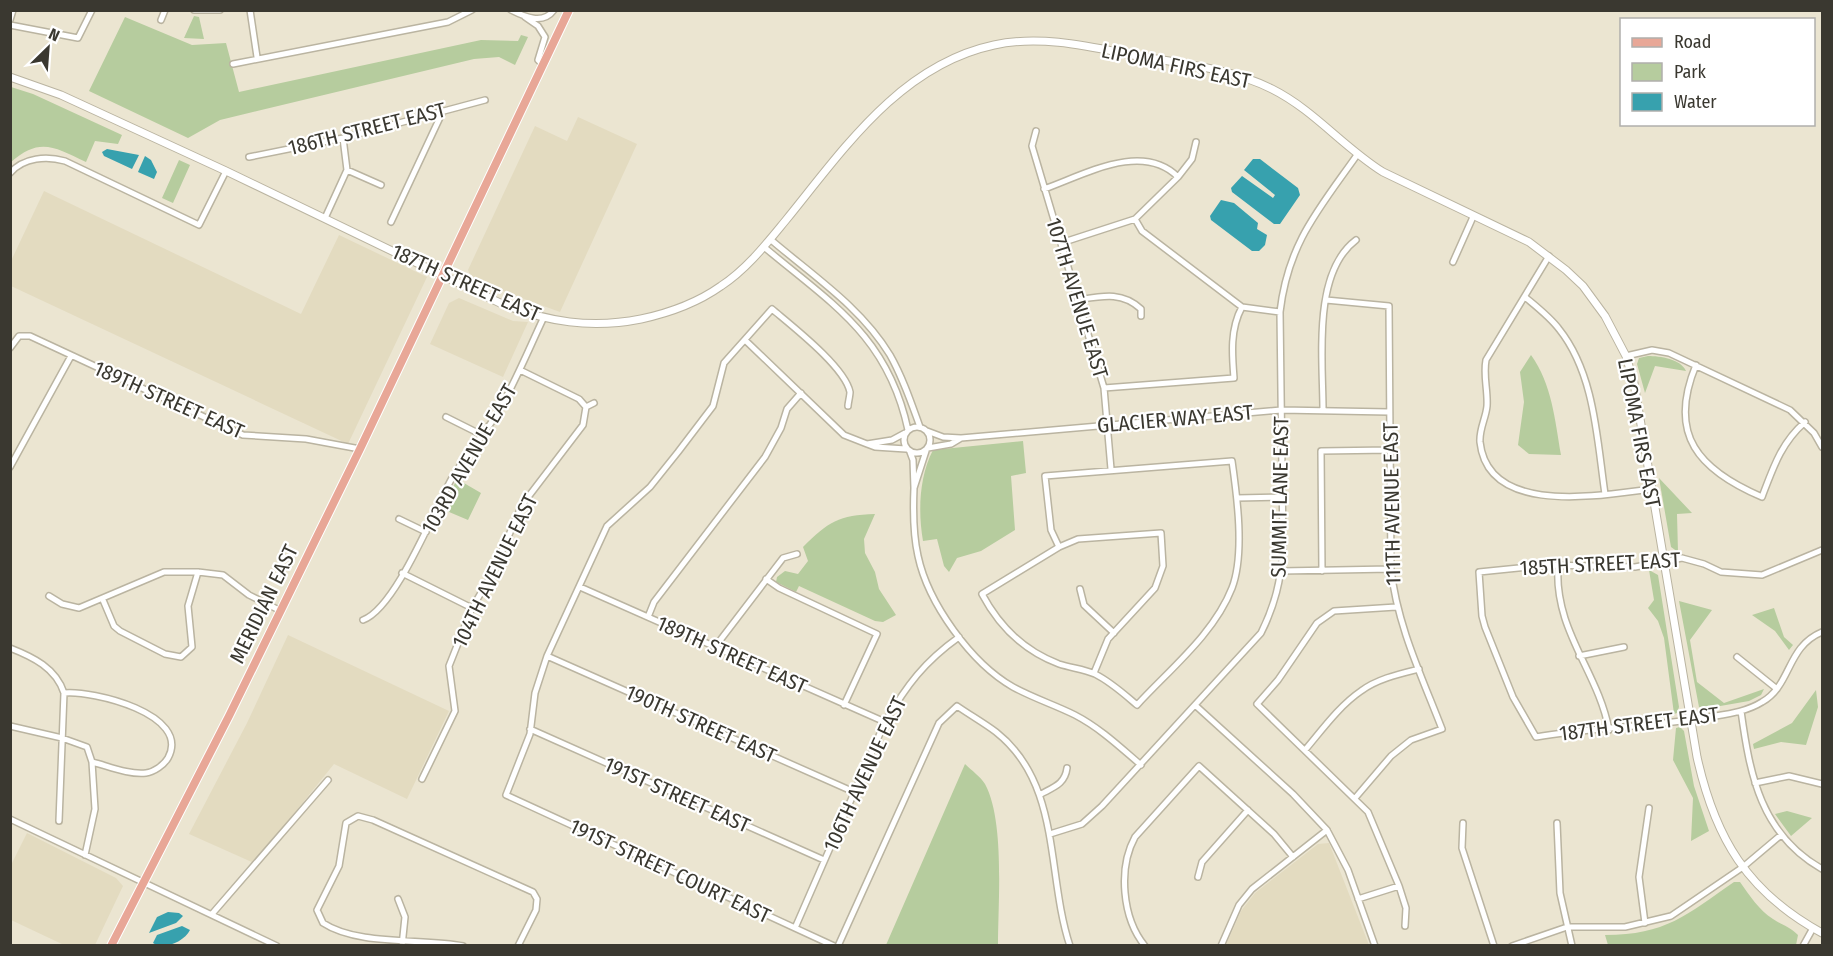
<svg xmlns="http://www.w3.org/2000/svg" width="1833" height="956" font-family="'Fira Sans Condensed',sans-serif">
	<rect width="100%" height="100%" fill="#ebe5d1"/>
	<path fill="#e3dbc0" d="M578 117 637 144 560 312 508 293 470 275 468 270 535 126 567 141Z
		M44 191 301 314 339 235 427 277 348 444 11 286V261Z
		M459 298 513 321 528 322 503 377 430 344 449 303Z
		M288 635 449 711 407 799 334 764 254 863 189 834 247 723Z
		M27 833 116 878 123 886 95 945H64L11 920V865Z
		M1329 843 1369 945H1226L1241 911 1255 893 1318 844Z"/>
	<path fill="#b6cc9e" d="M194 16 199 17 204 39 184 38Z
		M125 17 192 45 226 43 239 92 481 40 518 41 521 35 528 37 515 65 499 57 474 59 220 120 188 138 89 91Z
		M11 87 33 94 122 135 118 144 95 141 86 162C54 147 40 137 11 162Z
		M179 160 190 165 173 203 162 198Z
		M1531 355C1552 384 1555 420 1561 455L1529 454 1518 445 1524 402 1520 372Z
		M1648 356C1660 356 1681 359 1686 371L1655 366 1645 393 1637 364 1639 358Z
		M1023 441 1026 473 1011 476 1015 530 981 551 957 558 949 572 944 566 937 539 923 541C918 512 919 477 933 450Z
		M1659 478 1692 513 1677 514 1678 552 1671 547Z
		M457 479 481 493 468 520 442 509Z
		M875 514 864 539 865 553 875 572 879 589 896 615 883 622 875 621 799 586 796 592 776 582 777 577 785 571 798 574 808 561 803 547C828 522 839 515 875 514Z
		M1649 570 1658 575 1679 707 1677 713 1674 714 1664 638 1658 621 1648 608 1654 600Z
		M1679 601 1712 610 1690 640 1697 682 1724 703 1764 689 1761 695 1749 701 1703 709 1699 707Z
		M1774 608 1784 637 1793 645 1789 650 1775 631 1752 615Z
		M1816 690 1818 707 1806 745 1781 742 1754 749 1753 744 1792 723Z
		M1680 727 1684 731 1694 786 1709 831 1691 841 1693 798 1673 760 1676 728Z
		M965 764C971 770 981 777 985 784 1005 821 998 902 998 945H886Z
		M1787 811 1812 818 1791 836 1775 814Z
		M1734 882H1740C1750 896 1759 910 1773 919 1782 925 1790 927 1798 935L1796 945H1608L1605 935C1666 935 1686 915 1734 882Z"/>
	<path fill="#37a1ae" d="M107 149 139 155 132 169 104 156 102 152Z
		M145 156 151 160 157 172 154 179 138 172Z
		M1253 159H1260L1298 188 1300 195 1280 224H1274L1232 192 1231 188 1242 176 1273 198 1275 195 1244 170Z
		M1221 200 1234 203 1258 223 1257 229 1267 235 1265 245 1259 251H1252L1211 220 1210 216Z
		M168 912 179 913 183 916 176 923 149 933 157 917Z
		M182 926 190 930C184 942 164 950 153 943L157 935Z"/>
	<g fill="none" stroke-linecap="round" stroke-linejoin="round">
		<g stroke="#bab4a1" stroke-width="8">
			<path id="minor" d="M194 10H220
				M250 10 257 57
				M511 10C525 17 543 25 554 10
				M525 17 538 26 545 37 538 60 543 65
				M10 20 13 10
				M161 20 165 10
				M10 25 78 38 92 10
				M233 64 448 22 472 10
				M1036 131 1032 146 1104 388 1111 469
				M249 157 343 138 485 100
				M347 170 381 185
				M10 173C24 157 47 156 65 161L199 225 226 171
				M1044 189C1084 175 1142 141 1178 177
				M325 218 347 170 343 138
				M1135 219 1142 231 1242 307 1280 312
				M391 222 443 111
				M770 239C812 275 861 307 890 355 903 378 911 402 920 427
				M1061 243 1135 219 1178 177 1192 159 1196 142
				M764 247C832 304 888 336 908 430
				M1549 256 1486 360C1483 376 1488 390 1487 406 1486 418 1479 429 1480 442 1488 517 1602 495 1651 489
				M1453 262 1473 217
				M1525 297C1537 307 1550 317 1559 329 1595 374 1597 440 1605 494
				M1077 300C1102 296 1122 291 1141 309V316
				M1326 300 1389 306 1391 569C1397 625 1422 677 1442 729L1411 740 1391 756 1356 797
				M745 340 844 435 867 444
				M10 348 19 336H30L243 435 306 439 360 449
				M1626 356 1652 350 1669 353 1790 410 1814 433 1822 447
				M1696 365C1667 435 1699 470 1762 497 1773 468 1781 443 1805 422
				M520 370 579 399 586 407 594 403
				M1104 388 1234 378C1232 354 1230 329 1242 307
				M1323 410C1323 360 1312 273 1356 240
				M446 417 482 435
				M904 440a13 13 0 1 1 26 0a13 13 0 1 1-26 0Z
				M927 431 943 437 961 438 951 444 928 448
				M905 433 892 440 867 444 875 447 906 449
				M961 438 1281 410 1389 412
				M910 452 913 460 914 488 926 451
				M1232 461C1237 496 1245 554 1232 588 1214 634 1170 669 1137 705 1124 694 1111 682 1095 674 1084 669 1071 668 1059 664 1024 651 999 626 982 594L1059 547 1051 530 1045 476Z
				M10 467 71 356
				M914 488C913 511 913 534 918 556 928 603 971 663 1013 687 1033 698 1055 705 1075 715 1100 728 1120 747 1141 765
				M1237 498 1282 497
				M399 519 426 532
				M1059 547 1078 539 1161 533 1163 566 1155 588 1108 639 1094 673
				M1822 550 1762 575 1721 572 1704 564 1682 558 1635 567 1547 565 1479 572 1482 616 1485 627 1513 697 1536 737C1594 727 1652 727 1709 717 1727 714 1746 712 1762 702 1792 685 1786 647 1822 632
				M1558 566C1554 631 1598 671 1609 730
				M1281 571 1391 569
				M1322 571 1321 451 1390 450
				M402 573 472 608
				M766 579 779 588 877 634 844 705
				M580 587 885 722
				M1080 589 1084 605 1114 633
				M49 596 62 604 79 608 164 572H198L223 575 249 595 279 610
				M103 600 114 626 120 631 165 654 181 657 192 647 188 606 198 572
				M1396 607 1334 611 1317 623 1278 680 1257 704 1368 812 1399 886 1406 908 1405 926
				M648 617 654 602 765 457 781 428 787 409 801 393
				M363 620C396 608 434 510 452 478 465 456 483 436 497 414 515 383 528 351 543 319
				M715 647 783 558 797 554
				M10 648C33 657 56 668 64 693 92 690 192 714 168 758 164 765 154 772 146 773 129 775 108 766 92 762L87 747 62 738 10 726
				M547 656 854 792
				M1579 656 1624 647
				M1737 657 1777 689
				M1195 705 1293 794 1327 830 1348 870 1375 946
				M1741 711C1750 776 1761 834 1822 869
				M530 729 824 860
				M1305 750C1322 730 1339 706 1361 691 1377 679 1399 674 1419 669
				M422 779 455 711 449 666 472 608 491 576 522 505 583 425 586 407
				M1755 783 1789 776 1822 784
				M1041 794C1054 787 1065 784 1067 768
				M10 819 277 946
				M59 821 64 693
				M1463 823 1462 848 1494 946
				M1557 823 1560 893 1572 946
				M1050 834 1082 824 1102 806 1261 633C1275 605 1281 580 1283 549L1280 312C1288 243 1319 209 1357 155
				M85 855 95 809 92 762
				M1198 877 1202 862 1248 810
				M398 899 405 917 402 946
				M1358 899 1399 886
				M212 914 328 780
				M1645 923 1639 877 1649 808
				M795 928 885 722C907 685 924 662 959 637
				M463 946C423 938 358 946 323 923L317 910 339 866 346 823 358 816 373 820 533 892 537 899 536 910 518 946
				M834 946 506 795 530 734 535 693 547 656 607 526 650 487 678 452 713 406 724 363 772 309C792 326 845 367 850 392 850 396 848 403 848 406
				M838 946 939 723 957 706C970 715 984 723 996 732 1062 784 1046 874 1070 946
				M1145 946C1122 918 1118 868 1135 837L1199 766 1274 834 1293 857
				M1221 946 1239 905 1252 889 1327 830
				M1512 946 1567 927H1625L1671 916 1743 867 1781 835
				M1803 946 1813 928"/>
		</g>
		<g stroke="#bab4a1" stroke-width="9">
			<path id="tertiary" d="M10 77 61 95 226 171 500 303C547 322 591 329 641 319 669 313 697 303 721 286 747 269 767 243 786 220 843 150 900 65 994 45 1040 35 1087 46 1132 55 1178 63 1230 68 1272 89 1314 110 1343 147 1383 172L1529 242 1566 270 1583 286 1605 316 1626 356 1634 383 1697 757C1715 838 1747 892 1822 933"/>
		</g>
		<g stroke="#fff" stroke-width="10">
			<path id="primary" d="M111 946 229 716 360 449 569 10"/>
		</g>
		<use href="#minor" stroke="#fff" stroke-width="5"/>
		<use href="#tertiary" stroke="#fff" stroke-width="7"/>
		<use href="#primary" stroke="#e8a797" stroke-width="8"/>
	</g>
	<g text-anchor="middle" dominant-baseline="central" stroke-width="4.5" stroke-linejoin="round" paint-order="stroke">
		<g font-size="21" fill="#3a3830" stroke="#fff">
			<text transform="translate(1176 66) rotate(12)">LIPOMA FIRS EAST</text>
			<text transform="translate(367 129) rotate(-14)">186TH STREET EAST</text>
			<text transform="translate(466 283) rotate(24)">187TH STREET EAST</text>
			<text transform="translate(1077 298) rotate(73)">107TH AVENUE EAST</text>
			<text transform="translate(169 400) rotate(24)">189TH STREET EAST</text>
			<text transform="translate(1175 419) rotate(-5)">GLACIER WAY EAST</text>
			<text transform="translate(1639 433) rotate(79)">LIPOMA FIRS EAST</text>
			<text transform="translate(469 459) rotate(-60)">103RD AVENUE EAST</text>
			<text transform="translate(1280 497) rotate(-89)">SUMMIT LANE EAST</text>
			<text transform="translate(1392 504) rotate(-91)">111TH AVENUE EAST</text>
			<text transform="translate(1600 564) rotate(-3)">185TH STREET EAST</text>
			<text transform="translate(495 571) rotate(-64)">104TH AVENUE EAST</text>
			<text transform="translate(264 604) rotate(-64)">MERIDIAN EAST</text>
			<text transform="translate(732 655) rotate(24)">189TH STREET EAST</text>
			<text transform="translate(701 724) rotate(24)">190TH STREET EAST</text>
			<text transform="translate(1639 724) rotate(-7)">187TH STREET EAST</text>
			<text transform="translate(865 774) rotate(-65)">106TH AVENUE EAST</text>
			<text transform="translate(677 795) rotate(24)">191ST STREET EAST</text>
			<text transform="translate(670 871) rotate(25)">191ST STREET COURT EAST</text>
		</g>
	</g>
	<rect width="1833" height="956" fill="none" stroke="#3a3830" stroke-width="24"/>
	<rect x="1620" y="18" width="195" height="108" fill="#ffffff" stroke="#b0afac" stroke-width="1.5"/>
	<rect x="1632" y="38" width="30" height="9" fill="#e8a797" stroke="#b0afac" stroke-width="1.5"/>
	<text x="1674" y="48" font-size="18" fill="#3a3830">Road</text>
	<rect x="1632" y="63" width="30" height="18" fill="#b6cc9e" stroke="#b0afac" stroke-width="1.5"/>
	<text x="1674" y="78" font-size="18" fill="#3a3830">Park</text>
	<rect x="1632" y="93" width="30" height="18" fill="#37a1ae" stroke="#b0afac" stroke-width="1.5"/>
	<text x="1674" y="108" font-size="18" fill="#3a3830">Water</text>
	<g transform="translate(48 48) rotate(25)" stroke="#ffffff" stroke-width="4.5" paint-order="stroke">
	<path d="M0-4.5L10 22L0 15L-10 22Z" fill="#3a3830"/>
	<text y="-9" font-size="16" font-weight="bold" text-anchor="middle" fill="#3a3830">N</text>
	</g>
</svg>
